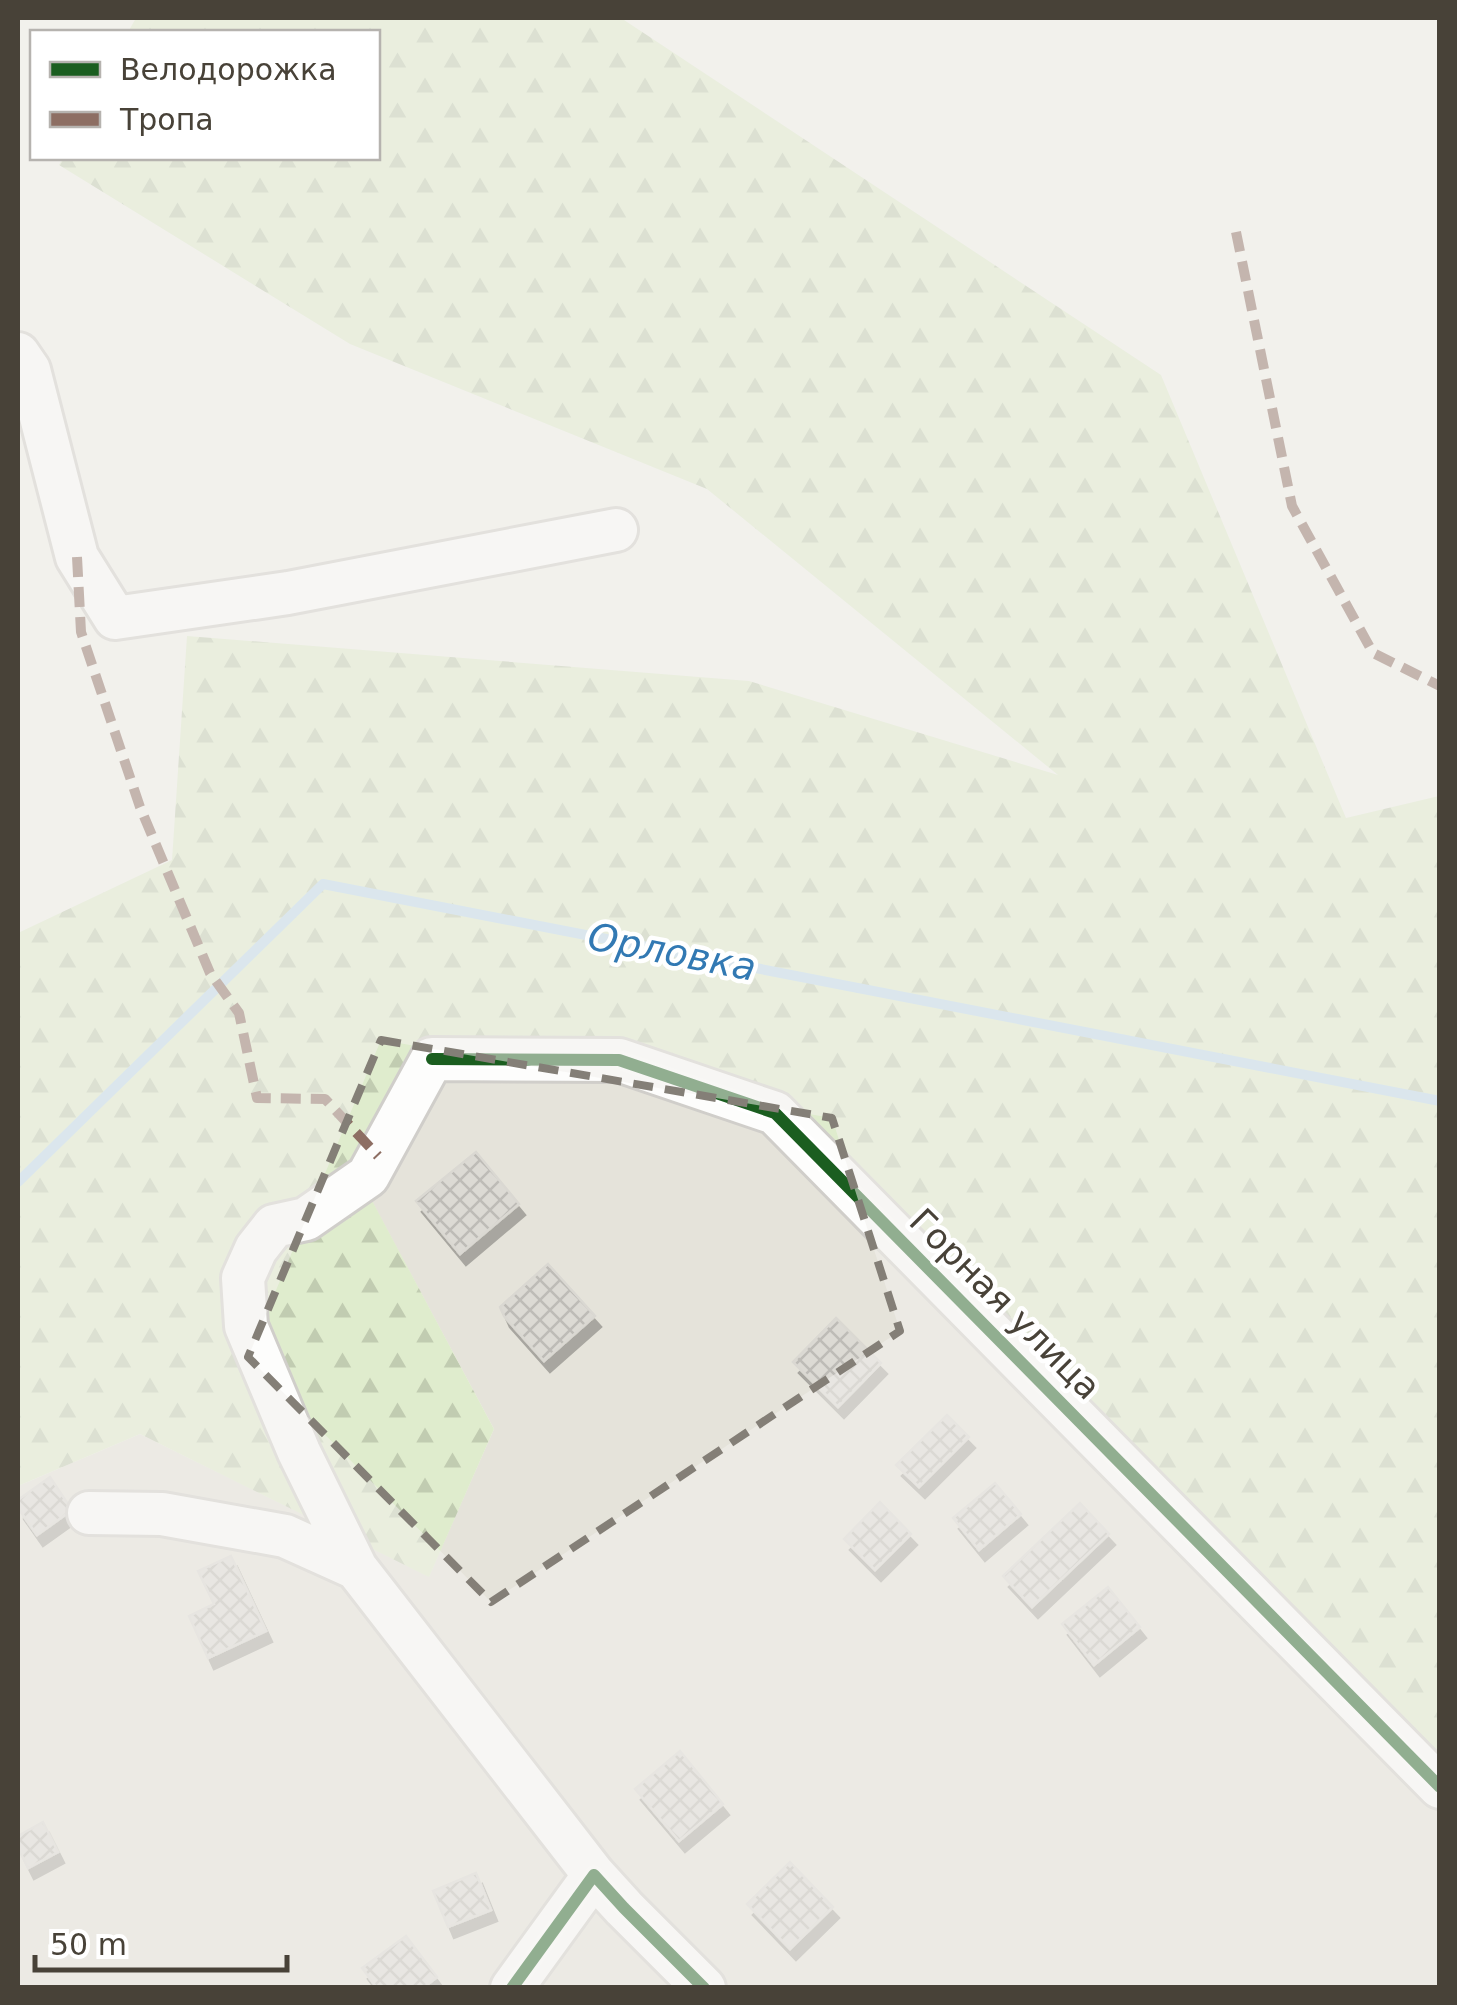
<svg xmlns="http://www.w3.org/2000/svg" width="1457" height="2005" font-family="'DejaVu Sans',sans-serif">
	<defs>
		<pattern id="forest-firs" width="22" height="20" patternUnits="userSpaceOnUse" patternTransform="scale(2.5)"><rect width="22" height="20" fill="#dfeccd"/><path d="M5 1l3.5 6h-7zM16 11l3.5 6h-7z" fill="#c1ccb1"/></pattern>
		<pattern id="building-cross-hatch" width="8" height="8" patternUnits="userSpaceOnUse" patternTransform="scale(2.5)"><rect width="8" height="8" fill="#dcdad4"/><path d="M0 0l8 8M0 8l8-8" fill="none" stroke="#bebcb7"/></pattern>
		<filter id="shadow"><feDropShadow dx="6" dy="11" stdDeviation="0" flood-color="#0004"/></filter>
	</defs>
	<rect width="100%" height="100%" fill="#f2f1ec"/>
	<path fill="#e5e3da" d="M623 1039 780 1094 1439 1753V1987L18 1988V1486L140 1434 429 1576 494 1429 353 1166 432 1059Z"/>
	<path fill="url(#forest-firs)" d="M136 18H621L1161 375 1346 818 1439 796V1755L1258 1576 781 1095 623 1039 432 1059 353 1165 494 1429 429 1577 140 1434 18 1486V933L172 860 187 636 749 681 1058 775 707 489 350 344 59 165 63 158H378V32H128Z"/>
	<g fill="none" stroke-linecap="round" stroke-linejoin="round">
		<path stroke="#bedaee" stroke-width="10" d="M18 1182 323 884 1440 1101"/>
	</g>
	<path fill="url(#building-cross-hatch)" stroke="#dad8d2" stroke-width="2.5" filter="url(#shadow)" d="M476 1152 519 1204 460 1254 416 1201Z
		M548 1264 595 1316 544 1361 504 1316 500 1307Z
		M836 1318 881 1363 838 1407 793 1362Z
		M947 1415 969 1437 919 1487 896 1465Z
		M50 1477 72 1510 37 1535 18 1508V1500Z
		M995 1483 1021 1514 979 1550 953 1518Z
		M880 1502 911 1534 875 1570 844 1539Z
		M1080 1503 1109 1534 1032 1607 1003 1576Z
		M231 1556 266 1631 208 1658 189 1616 214 1604 198 1571Z
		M1108 1587 1140 1627 1094 1665 1062 1624Z
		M680 1751 723 1804 679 1841 635 1789Z
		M43 1822 58 1852 28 1868 18 1848V1836Z
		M790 1862 833 1907 790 1949 747 1904Z
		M476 1873 491 1910 448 1927 433 1891Z
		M406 1936 437 1977 423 1988H377L362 1968Z"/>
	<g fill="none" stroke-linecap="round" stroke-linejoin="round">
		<g stroke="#d0ceca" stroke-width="48">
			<path id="minor" d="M18 354 29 370 77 557 115 618 288 593 616 530
				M89 1513 162 1514 285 1536 356 1568 594 1875
				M356 1568 299 1452 246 1326 243 1278 256 1249 274 1226 306 1219 368 1176 432 1059 619 1060 775 1113 1440 1787
				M512 1988 594 1875 624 1908 704 1988"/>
		</g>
		<use href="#minor" stroke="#fdfdfc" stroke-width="42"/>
		<path stroke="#8d6e63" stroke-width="10" stroke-dasharray="20 10" stroke-linecap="butt" d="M1236 232 1292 506 1373 653 1440 686
			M77 557 81 632 140 807 210 973 239 1013 257 1098 325 1099 378 1156"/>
		<g stroke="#fff" stroke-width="19">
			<path id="cycleway" d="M432 1059 619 1060 775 1113 1440 1787
				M512 1988 594 1875 624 1908 704 1988"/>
		</g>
		<use href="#cycleway" stroke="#1b5e20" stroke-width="12"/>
	</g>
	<path d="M0 0H1457V2005H0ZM381 1040 832 1118 900 1331 491 1602 248 1357Z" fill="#f2f1ec" fill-opacity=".55" fill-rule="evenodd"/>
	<path fill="none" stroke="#847f77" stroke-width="8" stroke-dasharray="20 12" stroke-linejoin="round" d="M381 1040 832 1118 900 1331 491 1602 248 1357Z"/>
	<g text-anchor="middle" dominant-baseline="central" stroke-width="9" stroke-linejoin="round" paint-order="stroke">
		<g font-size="35" fill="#484238" stroke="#fff">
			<text transform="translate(1005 1304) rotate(45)">Горная улица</text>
		</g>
		<g font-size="38" font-style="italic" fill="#3279b3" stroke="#fff">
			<text transform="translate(672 952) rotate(11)">Орловка</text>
		</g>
	</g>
	<rect width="1457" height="2005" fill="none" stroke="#484238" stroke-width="40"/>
	<rect x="30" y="30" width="350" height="130" fill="#ffffff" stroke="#b6b3af" stroke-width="2.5"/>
	<rect x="50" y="62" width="50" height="15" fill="#1b5e20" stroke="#b6b3af" stroke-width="2.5"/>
	<text x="120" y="80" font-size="30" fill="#484238">Велодорожка</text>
	<rect x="50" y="112" width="50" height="15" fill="#8d6e63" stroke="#b6b3af" stroke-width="2.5"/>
	<text x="120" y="130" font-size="30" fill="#484238">Тропа</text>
	<path d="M35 1955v15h252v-15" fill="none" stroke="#484238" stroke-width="5"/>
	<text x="50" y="1955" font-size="30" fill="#484238" stroke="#ffffff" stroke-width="8" paint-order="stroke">50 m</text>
</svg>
